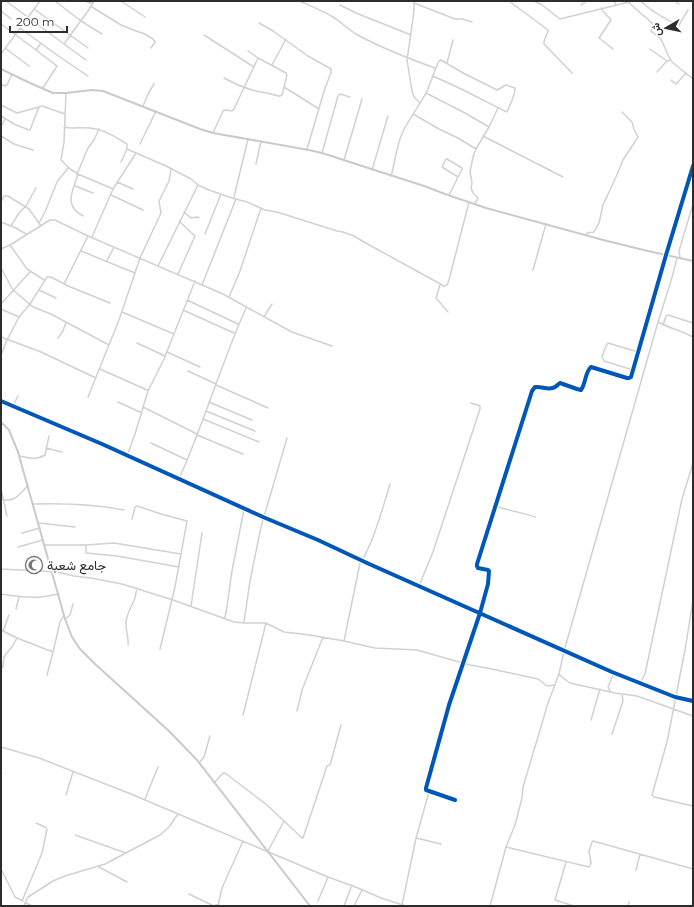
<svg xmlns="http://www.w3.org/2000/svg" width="694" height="907" font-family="Montserrat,Vazirmatn,sans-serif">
	<rect width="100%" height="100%" fill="#fff"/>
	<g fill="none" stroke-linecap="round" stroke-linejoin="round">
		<path stroke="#d1d1d1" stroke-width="1.5" d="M6 1 64 44 88 11 93 3
			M55 1 81 21 102 34
			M85 1 90 3 95 1
			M121 1 145 17
			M300 1C311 6 323 11 333 17 341 22 348 29 356 34 379 47 410 59 435 68
			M414 1V11L407 60 412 91 414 97 420 103
			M509 1 548 30C548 35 543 39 544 44L572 73
			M534 1 542 5 560 19 633 1
			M614 1 616 5
			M641 1C650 11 666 19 677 25H679L688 10
			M675 1 679 4
			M628 2 652 23 653 25 651 31 661 39 668 55 672 62 693 79
			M414 3 455 19H462L472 22
			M340 5 356 13 411 35
			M581 5 587 1
			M92 7 121 25 136 31 145 34 153 39 155 42 151 48
			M601 8 603 11 611 20 599 38 613 49
			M34 9 88 48
			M1 11 11 19
			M259 23 273 31 308 56 331 69V73L325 88 307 149
			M1 24 36 50
			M20 28 57 55 88 76
			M204 35 254 67
			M41 43 36 50 57 66 43 88
			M64 44 86 60
			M5 48 29 66
			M650 49 667 61 671 60
			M1 54 40 1
			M447 63 453 40
			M272 65 286 39
			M657 72 667 61
			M224 78C233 83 242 87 252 90 260 92 269 93 278 96H280L282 95 287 75 286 73 258 58 248 51
			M671 80 676 84 686 73
			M1 84 5 86 7 85 12 74
			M284 87 319 109
			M66 93 64 142 61 160 70 169 78 174 113 189
			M426 93 465 113 489 127
			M1 105 17 113 39 107
			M143 106 148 94 154 84
			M413 114 439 129 458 138 476 149
			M1 116 14 124 29 130H30L39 107 42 106 65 114
			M1 126 5 119
			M64 127C72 129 81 127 90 128 104 129 115 137 127 144V149L121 162
			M213 133 223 111 226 110 232 111 234 109 258 58
			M1 136 14 144 33 150
			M483 136 563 177
			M140 144 156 111
			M127 149 166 166 191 179 198 185 209 190 232 198 247 202 265 210 277 212 337 231 343 232 354 236 364 242 444 286 447 285 449 280 469 202
			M322 153 338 96 340 94 350 97
			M344 160 362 99
			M256 164 261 141
			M372 170 388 116
			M77 174 88 148 94 140 99 129
			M78 174C73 191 63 205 83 216
			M391 176C395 163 396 149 401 136 407 121 418 108 426 93 431 83 434 71 439 61L441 60 465 74 497 90 506 85 515 88C515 96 510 105 507 112 482 100 458 86 432 76
			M117 182 133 189
			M75 186 93 193
			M111 195 143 210
			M449 195 462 169V168L447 159H446L442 167 458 177
			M234 197 248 139
			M1 202 4 196H8L29 209 41 226
			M475 204 478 198 473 193 471 188 472 183 470 172 473 157 476 149 489 127 498 108
			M184 212 191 218 197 217 199 218
			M1 222 16 228 26 234
			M39 223 45 212 57 182 68 168
			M11 226 19 213 26 206 36 188
			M205 234 221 194
			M586 235 587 233 594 232 599 223 603 205 616 177 623 160 638 137 634 129 632 122 622 112
			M92 237 113 189 136 153
			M10 245 27 269 44 280
			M1 249 10 245 50 220H55L88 236 223 294 279 325 292 332 332 346
			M81 251 135 273
			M680 257 679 251 693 204
			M677 258 671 281 658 322C669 328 682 331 693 337
			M107 261 114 247
			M158 266 198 185
			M1 268 13 290 33 307 51 314 109 345
			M533 270 546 224
			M178 274 195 236 179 221
			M64 284 88 236
			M202 285 236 199
			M440 285 436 298 448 312
			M39 290 56 298
			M229 297 240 271 261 208
			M187 300 238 324
			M1 304 30 272
			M1 309 19 317
			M183 310 234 333
			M122 312 174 334
			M264 317 272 304
			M663 325 666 316 668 315 693 323
			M1 337 41 352 96 378
			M58 338 63 331 66 322
			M137 343 165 356
			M167 352 200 367
			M1 355 7 340 19 317 30 304 47 277H51L68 286 110 303
			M100 369 147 390
			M633 370 604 361 602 357 606 346 608 343 638 352
			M188 371 216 384
			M216 385 268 408
			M88 397 119 320 140 258 161 213 159 201 169 181 171 169
			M1 401 102 444 263 517 318 540 367 563 612 672 675 697 693 701
			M118 402 142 413
			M209 402 252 420
			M13 406 18 396
			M143 407 197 434
			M206 411 255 431
			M203 419 259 442
			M197 435 243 454
			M151 443 187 460
			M46 448 62 452
			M20 456C29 458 37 460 45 455L49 436
			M127 456 135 434 148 391 164 359 195 281
			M179 479C204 423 221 364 246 308
			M1 489 7 516
			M1 499C15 503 18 495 28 486
			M33 504C65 503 93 504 124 510
			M496 506C508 511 522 512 535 517
			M132 519 135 507 137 506 161 514 187 521 175 587 160 649
			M39 523 75 527
			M22 533 40 528
			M45 545H86V553L117 556 179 567
			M86 545 114 543 181 554
			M18 547 43 540
			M1 569 57 572 74 576 91 578 122 584 173 600 234 622 244 623H266L284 632 310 635 344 641 375 648 417 650 470 665 492 669 538 679 547 686 555 685
			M419 586 433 552 480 409V406L471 403
			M1 594C14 596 27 598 39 597 46 597 52 595 59 594
			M693 600 685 650 667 742 652 795 654 797 693 806
			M191 606 202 533
			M16 609 19 597
			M223 618 225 617 226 613 232 571 244 509
			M65 619 70 615 73 604
			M244 622 250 581 261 527 287 438
			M1 630 17 638
			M3 631 9 615
			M344 641 360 563C362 560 364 557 366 553 377 531 383 507 390 484
			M128 645C129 636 125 630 126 622 127 613 132 606 135 598 136 594 136 591 137 588
			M1 670 3 666 4 657 6 654 12 647 17 638 53 652 60 622 64 615
			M559 674 562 677 570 683 615 693 637 696 693 716
			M47 675 53 652
			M640 683 645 674 682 499 693 463
			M610 691 608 687 614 673
			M297 711 302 690 323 637
			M243 715 266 623
			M591 720 600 689
			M612 734 623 701 622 694
			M1 747 39 758 131 794 197 822 328 877 358 888 381 898 406 906
			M199 763 204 757 210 736
			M1 773H2
			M215 782 223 773H225L267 805 301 837 303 838 327 766 330 765 341 725
			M66 795 73 772
			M145 799 158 767
			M455 800 429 791 426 790V788L449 705 480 613 488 584 489 571 488 570 478 568 477 566V564L532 391 535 387C542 386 549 391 555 387 557 386 558 384 560 383L577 389 581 390C586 383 585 372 591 367L627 378H629L631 377 666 255 693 166
			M75 835 126 853
			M416 838 441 844
			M506 847 589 867 590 866 591 863 589 851 592 842 593 841 693 869
			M268 851 284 821
			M566 862 555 900 574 906
			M99 867 127 882
			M1 869 15 897 23 901
			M636 870 640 854
			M189 894 214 906 216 905 219 904
			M22 901 42 853 47 829 45 827 36 823
			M318 901 328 877
			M26 903 32 906
			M402 905 416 838 429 792
			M24 906 25 903 28 897 53 881 65 876 105 864 160 835 169 827 178 814
			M218 906 222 888 243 841
			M344 906 352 885
			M354 906 362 890
			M490 906 506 847 515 825 522 798 523 787 548 703 559 674 564 651 658 322
			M628 906 629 902
			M692 906 693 900"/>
		<path stroke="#cacaca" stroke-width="2" d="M1 69 30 83 53 93H66L92 90 103 91 200 129 213 133 309 150 322 153 424 186 445 194 486 208 607 241 648 251 693 261
			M1 422 9 430 18 452 65 619 72 637 80 649 95 664 169 731 197 760 310 906"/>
		<g stroke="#fff" stroke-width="6">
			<path id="cycleway" d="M1 401 102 444 263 517 318 540 367 563 612 672 675 697 693 701
				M455 800 429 791 426 790V788L449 705 480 613 488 584 489 571 488 570 478 568 477 566V564L532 391 535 387C542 386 549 391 555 387 557 386 558 384 560 383L577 389 581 390C586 383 585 372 591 367L627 378H629L631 377 666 255 693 166"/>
		</g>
		<use href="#cycleway" stroke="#0057b8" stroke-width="4"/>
	</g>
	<defs>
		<g id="mosque-ring" transform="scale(0.9)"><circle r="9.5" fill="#fff" stroke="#767676" stroke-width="1.5"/><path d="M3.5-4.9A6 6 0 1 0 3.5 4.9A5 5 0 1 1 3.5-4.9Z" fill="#767676"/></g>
	</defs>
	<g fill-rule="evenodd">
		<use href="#mosque-ring" x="34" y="565"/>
	</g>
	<g text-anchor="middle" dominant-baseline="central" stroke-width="4" stroke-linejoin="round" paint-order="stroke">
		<g font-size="13" fill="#2c2c2c" stroke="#fff" text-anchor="start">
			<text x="47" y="565">جامع شعبة</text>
		</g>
	</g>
	<rect width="694" height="907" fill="none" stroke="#2c2c2c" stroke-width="4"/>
	<g transform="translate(666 28) rotate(261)" stroke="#ffffff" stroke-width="3" paint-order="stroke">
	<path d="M0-3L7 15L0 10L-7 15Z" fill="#2c2c2c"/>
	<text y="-6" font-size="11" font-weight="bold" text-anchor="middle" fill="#2c2c2c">ش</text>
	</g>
	<path d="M10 26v6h57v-6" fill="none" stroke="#2c2c2c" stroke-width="2"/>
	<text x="16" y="26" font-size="12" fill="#2c2c2c" stroke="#ffffff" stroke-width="3" paint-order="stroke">200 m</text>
</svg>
